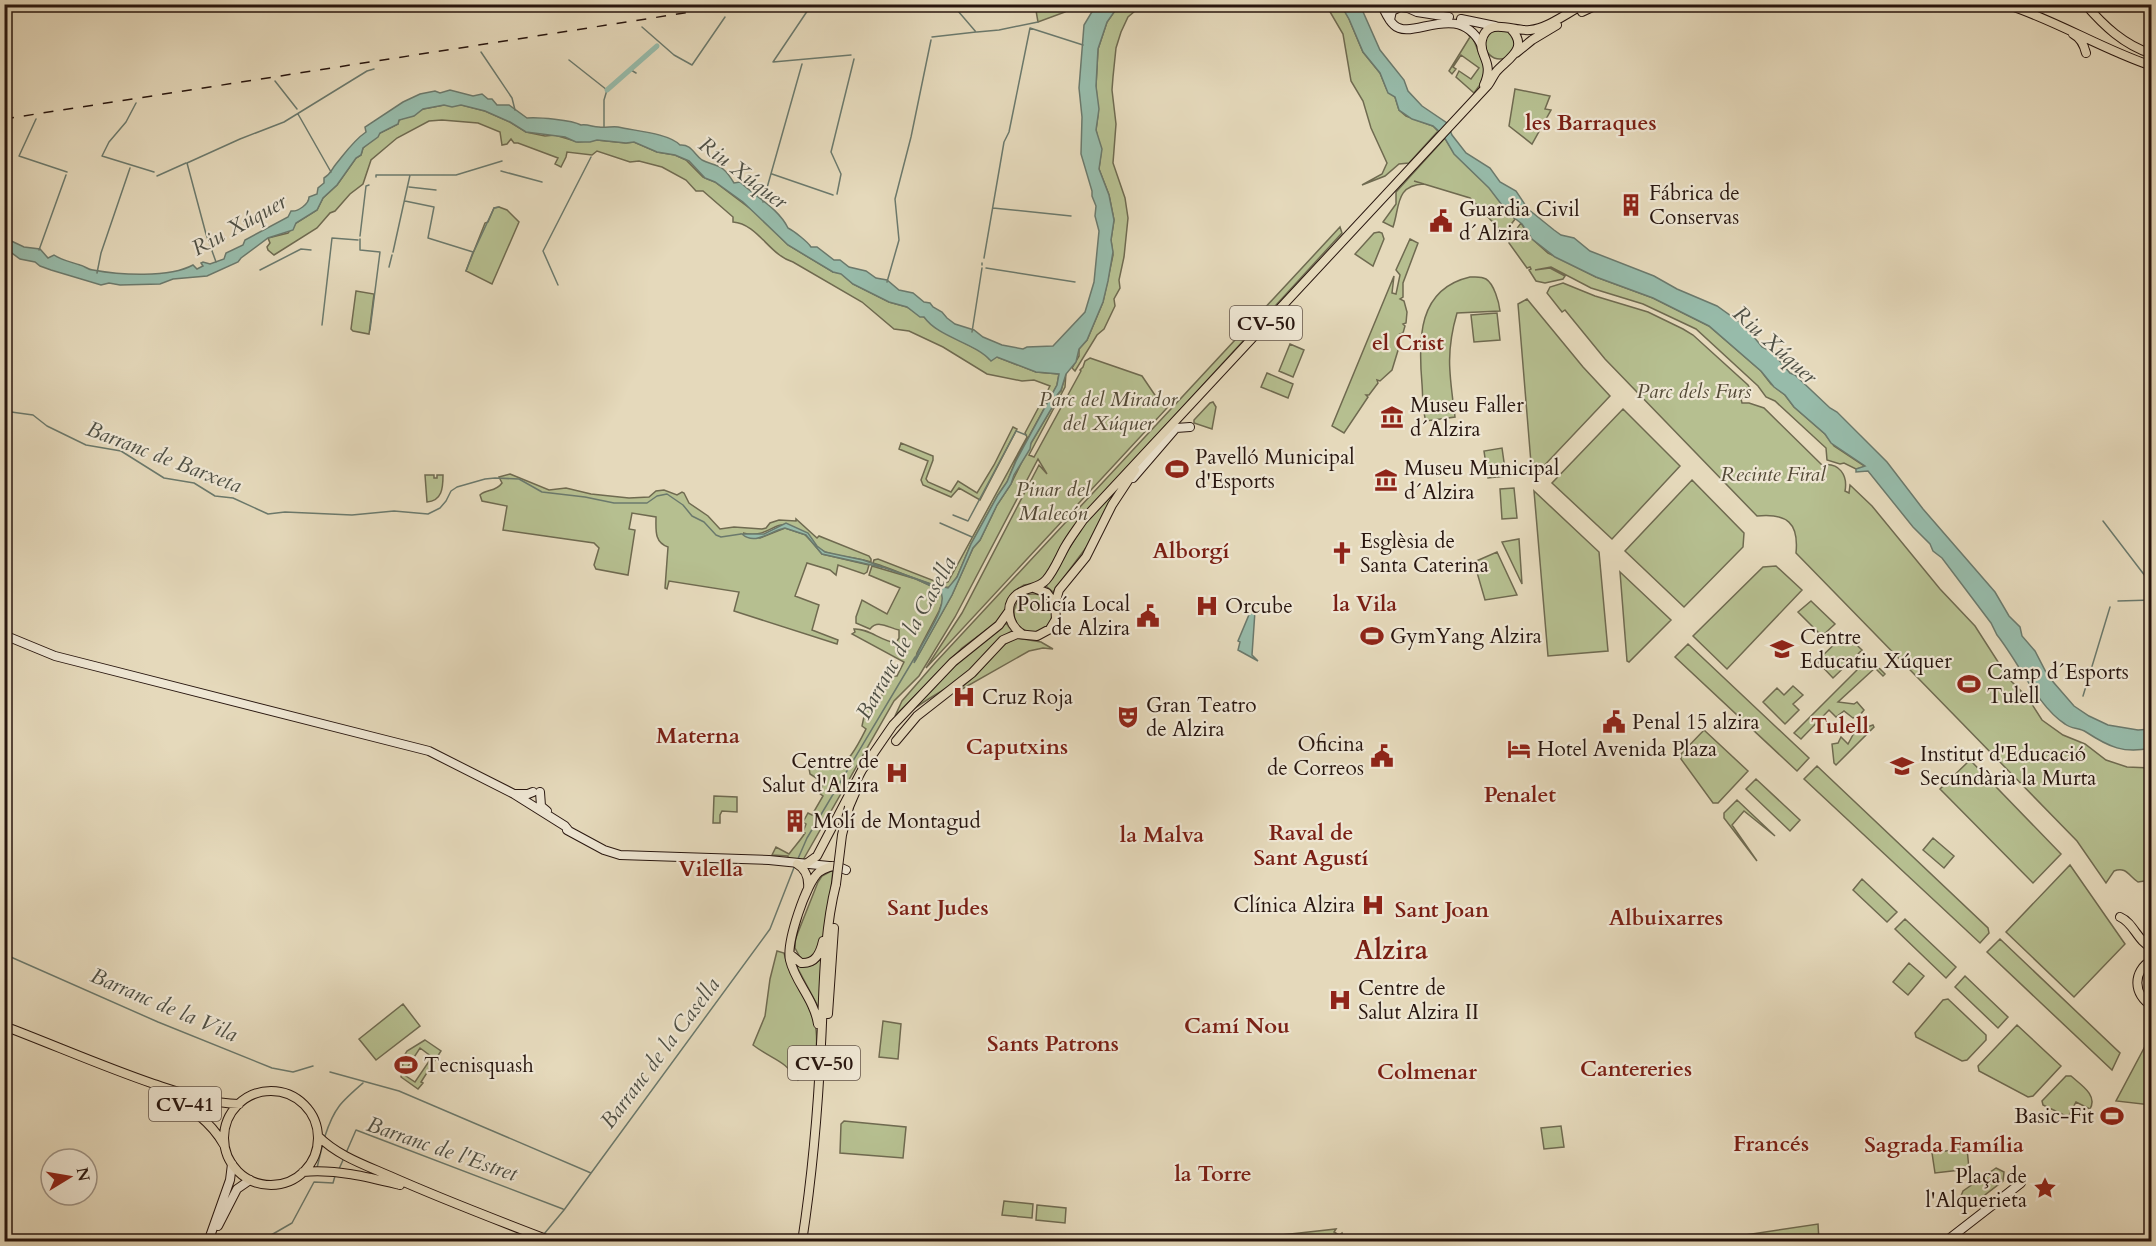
<svg xmlns="http://www.w3.org/2000/svg" width="2156" height="1246" font-family="Cardo,serif">
	<rect width="100%" height="100%" fill="#e5d9bb"/>
	<filter id="stains"><feTurbulence type="fractalNoise" baseFrequency=".00333" numOctaves="4"/><feColorMatrix values="0 0 0 0 .2 0 0 0 0 .09 0 0 0 0 .02 0 0 0 .5 -.17"/></filter>
	<radialGradient id="worn" r=".72"><stop offset=".6" stop-color="#630" stop-opacity="0"/><stop offset="1" stop-color="#630" stop-opacity=".3"/></radialGradient>
	<path fill="#b6bf90" stroke="#6f6a50" stroke-width="1.5" fill-rule="evenodd" d="M1035 5H1064L1065 12 1038 22Z
		M1119 5H1142L1128 17 1121 32 1116 48 1113 77 1112 90 1116 124 1113 163 1125 198 1128 218 1124 257 1119 280 1120 288 1114 299 1115 306 1104 329 1097 335 1075 371 1072 368 1079 356V349L1087 340 1103 302 1113 255 1111 240 1114 220 1109 195 1099 169 1101 153 1096 130 1098 115 1096 86 1098 49 1107 22Z
		M1326 5H1341L1349 19 1363 52 1380 73 1387 90 1395 97 1399 110 1406 116 1433 126 1438 131 1409 163 1399 164 1385 176 1362 185 1382 174 1387 163 1371 128 1363 101 1351 81 1343 34Z
		M1485 44a15 15 0 1 1 30 0a15 15 0 1 1-30 0Z
		M1470 31 1485 68 1482 82 1474 93 1456 77 1459 71 1471 79 1479 68 1461 55 1453 67 1456 69 1452 74 1449 71 1470 37 1468 34Z
		M1515 89 1550 96 1545 109 1551 110 1532 144 1509 126Z
		M444 105H462L485 111 510 122 526 132 545 136 555 135 578 142 597 140 626 143 634 142 657 152 675 155 686 160 703 177 715 182 756 213 788 245 833 272 841 273 853 284 889 302 907 307 924 317 936 328 984 353 989 359 997 357 1036 372 1059 374 1057 385 1016 460 1007 482 998 495 971 544 957 577 950 587C936 590 890 567 873 563L874 560 878 559 942 584 948 582 1027 437 1025 433 1050 386 1034 380 1022 381 987 374 943 347 909 331 894 329 862 302 793 262C769 255 758 224 733 222V217L703 191H696L686 180 662 167 639 161 630 162 597 151 592 155 567 152 566 157 561 167 555 164 558 158 518 143H514L511 139 507 144 502 145 500 132 478 123 442 120 429 121 397 138 371 160 363 184 350 194 335 211 330 213 317 228 274 255 268 250 267 247 270 243 268 238 288 233 296 223 317 210 323 198 337 185 356 158 361 155 363 148 380 133 398 124 399 120 423 109Z
		M1445 138C1455 158 1473 171 1489 187 1498 197 1505 210 1515 219L1504 234 1470 198 1414 181 1424 184C1395 185 1400 207 1393 227L1383 222 1396 204V192Z
		M499 207 507 210 519 222 492 284 466 271 485 223 488 222 494 208Z
		M1521 223 1530 237 1548 253 1596 277 1653 298 1709 326 1761 371 1771 384 1785 395 1794 407 1825 434 1834 446 1866 467 1856 469 1844 463 1840 464 1827 460 1826 448 1775 401 1766 397 1758 386 1696 329 1643 304 1591 288 1551 267 1535 270 1550 268 1565 276 1563 279 1545 283 1536 281 1529 270 1531 269 1530 267 1527 268 1509 243V239Z
		M1340 227 1342 233 1081 518 1049 571 1038 583 1024 585 1014 591 1007 602 1005 612 1001 619 962 648 895 716 902 701 935 663Z
		M1379 232 1382 233 1384 239 1373 266 1355 254 1374 233Z
		M1410 239 1418 243 1403 283V297L1400 299 1404 301 1407 312 1406 323 1403 324 1405 326 1403 333 1400 334 1402 336 1400 343 1397 344 1399 347 1392 370 1380 381 1377 380 1378 383 1369 395H1366L1368 397 1344 433 1332 426 1394 276 1392 293 1396 294 1400 275 1396 270Z
		M1470 277C1475 277 1481 276 1486 279 1494 284 1499 302 1500 311L1457 313C1445 354 1450 377 1455 417L1426 421C1422 410 1423 396 1422 384 1418 338 1418 289 1470 277Z
		M1563 283 1595 296 1648 312 1683 329 1693 335 1748 385 1751 390 1741 399 1742 403H1749L1764 408 1822 465C1839 462 1848 475 1845 491L1849 493 1850 485 1872 506 1940 589 1975 626 2009 679 2028 698 2042 720 2063 735 2085 744 2106 760 2127 767 2151 768V880L2138 882C2129 876 2126 866 2114 871L2106 883 2077 841 1796 553C1799 523 1787 513 1757 516L1605 359 1565 310 1562 312 1547 293 1550 287Z
		M356 291 374 294 369 334 353 331 351 329Z
		M1527 299 1583 367 1610 396 1539 471 1531 463 1518 304Z
		M1497 313 1500 340 1474 342 1471 315Z
		M1290 344 1304 350 1293 377 1279 371Z
		M1090 358 1142 376 1163 407 1167 408 926 668 962 613 1039 465 1047 474 1038 459 955 617 919 676 894 701 803 860 788 858V856L772 855 776 847 789 854C794 847 800 841 805 833L803 832 806 824 803 822 808 813 812 815 823 796 819 793 824 783 810 774 809 768 813 760C819 762 826 767 832 768 846 770 860 741 866 729L862 726 866 707 875 708 892 676H897L904 662 852 634 855 632 854 629C868 628 881 641 896 643L899 638V630C889 628 878 619 870 629L856 623V617L862 600 887 614 900 588 869 575 872 566 916 579 940 590 943 593V600L939 611 917 653 915 661 952 595 973 548 980 540 997 505 1011 484 1031 443 1053 406 1057 395 1061 391 1066 373 1065 387 1029 455 1034 457 1081 371 1080 370 1083 367 1085 361Z
		M1267 373 1293 384 1288 398 1261 387Z
		M1213 402 1216 407 1212 429 1194 423V420L1210 403Z
		M1623 409 1680 466 1612 539 1552 483Z
		M1013 427 1017 429 980 500 959 488 951 497 923 485 921 480 928 461 899 449 901 443 933 456V460L926 479 928 482 951 492 958 481 977 493 994 465Z
		M1502 448 1506 476 1488 478 1484 451Z
		M510 474 549 490 566 488 591 494 629 498 649 497 656 491 664 490 677 495 682 492 684 493 689 503 708 516 720 529 734 527 762 529 766 528 770 523 779 520 796 521V519L817 538 819 536 869 556 871 559V562C858 558 835 556 825 552 809 545 808 530 787 525 773 522 766 539 743 533L760 538 785 528 806 535 822 554 869 565 867 572 864 574 838 565 836 575 830 570 807 563 795 596 819 605 812 630 838 640 837 644 734 611 739 592 669 581 667 589 665 588 668 547C654 542 656 530 656 517L632 513 629 529 635 530 628 575 596 569 594 565 599 548 594 543 503 530 507 506 482 501 480 495C486 489 496 492 502 483L499 477Z
		M425 475H434V478H437V475H443C443 488 442 501 427 502Z
		M1692 480 1744 533 1743 547 1684 607 1625 551Z
		M1514 488 1517 518 1502 519 1500 489Z
		M1534 491 1599 552 1608 651 1548 656Z
		M1115 492 1091 541 1053 592 1046 586 1084 524Z
		M1519 539 1522 584 1502 542Z
		M1497 552 1517 595 1485 600 1474 562Z
		M1776 566 1802 590 1727 669 1693 636 1763 567Z
		M1620 572 1671 620 1629 662 1627 661Z
		M1014 613a19 19 0 1 1 38 0a19 19 0 1 1-38 0Z
		M1811 601 1835 624 1822 636 1798 612Z
		M1006 623 1012 631C993 640 984 657 970 670 953 687 930 696 911 711L965 655Z
		M1845 634 1862 650 1833 678 1817 661Z
		M1017 638 1041 642 1053 649 1043 648 1029 651 955 693 976 675 1003 645Z
		M1688 644 1809 758 1797 771 1675 657Z
		M1869 658 1885 674 1883 676 1875 668 1838 702 1854 704 1857 702 1864 710 1859 716 1853 718 1844 711 1836 717 1829 710 1801 739 1794 733Z
		M1793 686 1803 695 1793 704 1799 710 1785 724 1763 702 1777 688 1784 695Z
		M1873 725 1874 727 1836 765 1834 763 1832 744 1838 743 1841 737 1848 744 1855 731Z
		M1704 730 1748 771 1718 803H1713L1681 759V754Z
		M1970 760 2061 854 2033 883 1940 789Z
		M1817 766 1988 928 1989 933 1980 943 1804 779Z
		M1756 779 1800 820 1790 831 1746 789Z
		M714 796 737 797V812L722 811 720 815V823H713Z
		M1737 800 1775 836 1744 811 1732 825 1757 861 1724 818V813Z
		M1933 838 1954 856 1944 868 1923 850Z
		M2070 865 2125 944 2074 997 2006 932Z
		M833 870C831 889 827 944 814 957 810 960 805 960 801 959L795 948V940L818 882 822 876Z
		M1862 879 1897 912 1887 922 1853 890Z
		M1905 919 1956 967 1946 978 1895 929Z
		M2000 939 2120 1053 2112 1070 1987 952Z
		M777 951 784 953C788 971 799 983 807 999 817 1018 819 1043 814 1064L798 1080C785 1060 771 1059 753 1045L765 1016 770 979Z
		M824 956 821 1012 796 965C809 969 815 965 824 956Z
		M1909 963 1924 976 1908 995 1893 982Z
		M1965 976 2008 1017 1998 1028 1955 987Z
		M1948 999 1986 1035V1040L1967 1060 1962 1061 1916 1037 1915 1033 1943 1000Z
		M403 1004 420 1026 376 1060 359 1039Z
		M883 1021 901 1024 898 1059 879 1057Z
		M2017 1025 2061 1066 2033 1096 2028 1097 1979 1071 1978 1066Z
		M2151 1035V1105L2116 1101Z
		M425 1040 441 1051 421 1082 423 1083 418 1089 401 1077 404 1056 407 1051ZM420 1048 432 1057 415 1082 403 1074Z
		M2066 1076H2071C2081 1085 2098 1095 2090 1109L2076 1102 2068 1117 2043 1105 2042 1101Z
		M844 1121 906 1127 903 1158 840 1153 841 1124Z
		M1561 1126 1564 1147 1544 1149 1541 1128Z
		M1967 1148 1969 1169 1935 1173 1932 1153Z
		M1996 1168 2004 1172 2003 1181 1973 1204 1968 1205 1963 1202 1961 1196 1963 1191Z
		M1004 1201 1033 1204 1032 1218 1002 1215Z
		M1037 1205 1066 1208 1065 1223 1036 1220Z
		M1818 1224 1819 1241 1726 1242V1238Z
		M1336 1229 1334 1232 1339 1235 1342 1233 1344 1241H1253L1255 1238Z"/>
	<path fill="#97bbaa" stroke="#6b796c" stroke-width="1.5" d="M1096 5H1119L1107 22 1098 49 1096 86 1099 109 1096 130 1102 149 1099 169 1109 195 1114 220 1111 240 1113 252 1108 281 1103 302 1087 340 1079 349 1076 362 1066 374 1061 390 1057 395 1053 406 1031 443 1030 449 1014 475 1011 484 997 505 980 540 973 548 952 595 914 663C918 644 951 607 940 590L916 579 885 568 822 554 806 535 785 528C770 531 755 546 742 534H764L786 523 808 533 817 546 825 552 863 560 934 585 948 588 957 577 971 544 998 495 1007 482 1016 461 1057 385 1059 374 1036 372 997 357 991 361C974 342 939 338 924 317H920L907 307 889 302 853 284 841 274 833 272 788 245 743 202 715 182 705 178 689 161 675 155 657 152 634 142 626 143 597 140 590 142H576L565 137 526 132 510 122 485 111 461 105 452 107 444 105 423 109 414 116 399 120 398 124 380 133 378 137 363 148 361 155 356 158 337 185 323 198 317 210 296 223 293 230 268 238 241 258 238 262 207 276 173 279 160 284 120 285 109 283 101 285 51 270 40 266 35 262 20 259 9 251H5V238L24 247 40 249 48 258 54 255C61 260 71 262 80 265 85 266 88 270 93 270 120 275 169 278 193 265L197 269 203 266 201 263 203 262 210 264 224 259 226 253 243 245 245 240 288 217 291 211C298 212 309 204 309 197L317 194 318 188 324 183V178C331 174 331 170 336 164 345 153 354 140 366 132L365 127 403 102 420 94 435 91 440 93 450 90 473 96 482 94 488 99H492L497 105H509L527 118C538 117 572 120 581 125 588 124 593 127 599 127 605 128 613 126 618 127 635 131 668 133 680 145 691 144 694 154 702 160 709 164 717 164 723 169 728 173 731 178 734 183L740 182C757 198 778 208 788 228 794 231 808 242 811 247H817L834 260H840L849 267 866 271 876 278 887 280 899 290 913 293 924 302 930 303 933 307 942 312 947 318 955 324 974 330 983 337 1002 345 1023 349 1027 347 1053 346 1085 312 1094 282 1099 231 1095 216 1096 206 1092 196V191L1081 154 1082 117 1079 88 1084 25Z
		M1341 5H1360L1380 50 1404 80 1408 91 1422 106 1447 123 1452 135 1466 153 1490 168 1500 182 1516 191 1528 209 1554 230 1561 235 1574 238 1590 251 1654 276 1677 289 1717 306 1745 326 1762 347 1772 352 1790 373 1795 375 1830 408 1837 412 1887 462 1923 509 1995 592 2009 616 2020 627 2022 636 2035 651 2048 676 2074 706 2089 716 2108 725 2138 730 2151 729V748C2124 754 2109 747 2086 732 2080 728 2071 729 2065 724 2038 707 2018 661 1997 635L1991 623 1942 558 1933 551 1930 544 1913 527 1868 471 1856 472V469L1865 466 1831 443 1825 434 1794 407 1785 395 1774 387 1761 371 1709 326 1653 298 1596 277 1555 257 1532 239 1522 224 1508 213 1489 188 1454 154 1443 135 1433 126 1412 119 1399 110 1395 97 1388 93 1380 73 1363 52 1349 19Z
		M1251 610 1255 611 1252 655 1258 661 1238 650 1240 642 1238 641Z"/>
	<g fill="none" stroke-linecap="round" stroke-linejoin="round">
		<path stroke="#6b796c" stroke-width="1.5" d="M812 4 773 62 851 55
			M642 27 674 55 692 65 725 17
			M977 32 999 30 1038 22
			M932 37 976 32 952 4
			M481 52 512 98 515 110
			M569 60 607 90 604 100V127
			M636 73 631 70 658 47
			M275 81 297 109
			M136 103 126 122 109 142 102 156 154 172
			M298 114 331 172
			M36 119 19 156 67 172
			M501 171 542 182
			M772 174 833 195
			M411 175H456L502 161
			M157 176 186 163
			M376 177V175H410L393 252
			M409 187 436 190
			M837 194 841 174 831 152 854 59
			M405 201 434 207 428 238 473 252 466 271
			M763 202 802 64
			M993 208 1071 216
			M360 236 366 186 369 185
			M360 239V250L380 252 370 330
			M39 250 66 175
			M474 251 494 208 499 207
			M984 258 1004 142 1009 132 1030 28 1083 45
			M216 262 206 234 187 163 240 139 284 122 367 71 374 69
			M982 265V263
			M389 267 392 255
			M986 268 1075 282
			M260 270 301 249 311 250
			M97 273 101 253 130 168
			M887 282 899 240 895 199 911 137 931 40
			M558 285 543 251 591 157
			M322 325 332 238 358 240
			M972 332 982 268
			M4 411 33 415 47 426 86 445 121 451 164 478 194 483 215 496 233 498 268 514 285 512 352 515 394 511 428 514 440 508 446 501 451 491 457 487 485 479 495 478 519 479 542 492 585 497 614 503H647L657 496 667 494 683 505 692 516 704 522 716 535 721 537 741 534
			M953 515 968 521 1016 431 1026 435
			M2103 521 2152 585
			M940 523 972 537
			M2118 601 2152 600
			M2083 696 2110 607
			M797 861 807 838 915 657
			M4 935 11 943 4 953
			M4 954 158 1022 272 1068 293 1072 313 1066
			M330 1072 399 1091 591 1173
			M325 1136C334 1108 341 1102 363 1083
			M346 1153 356 1130 563 1209
			M317 1168 323 1143
			M339 1169 343 1160
			M544 1234 564 1210 770 929 795 865
			M259 1242 292 1223 314 1182 333 1183 335 1176"/>
		<path stroke="#97bbaa" stroke-width="5" d="M607 90 657 46"/>
		<g stroke="#28160f" stroke-width="10">
			<path id="secondary" d="M1381 4C1385 11 1388 20 1394 25 1411 42 1457 0 1481 44
				M1461 19 1495 26
				M1390 20 1392 11 1400 7 1408 8 1417 12 1449 17
				M1133 478 1176 428 1190 427
				M4 635 55 656 429 751 514 794 565 826 569 831
				M540 792 541 806 547 811
				M515 794H528L533 792
				M567 830 604 850 620 855 769 860 839 867 846 870
				M218 1226 237 1189 250 1180
				M208 1242 230 1180 232 1164
				M1945 1242 2021 1183"/>
		</g>
		<g stroke="#28160f" stroke-width="10">
			<path id="primary" d="M2005 4C2056 20 2101 49 2152 66
				M2085 4C2104 26 2124 45 2152 54
				M1582 12 1599 4
				M2073 34C2081 38 2084 45 2086 53
				M1516 53 1532 40 1557 25
				M1484 85C1495 61 1478 56 1482 40 1487 16 1514 32 1530 30 1549 28 1568 12 1585 4
				M1034 588 1047 593 1055 604
				M1022 634C1007 624 1003 601 1021 592 1030 587 1039 588 1046 580 1054 571 1059 558 1065 547 1070 538 1077 529 1083 520L1488 85C1491 81 1493 76 1496 72 1507 59 1530 49 1511 29
				M896 741 917 716 972 673 1003 640 1017 634 1037 636 1050 629 1056 619 1055 604 1059 590 1086 557 1112 505 1135 470
				M849 807 858 786
				M797 864C806 869 809 879 808 889
				M806 864 817 856 862 770 893 725 953 662 999 625 1009 611
				M2120 917C2134 923 2137 941 2152 948
				M790 954 801 963C815 964 820 954 823 941
				M2152 960C2132 971 2133 995 2152 1006
				M828 1014 834 928
				M818 1024C814 999 795 982 790 960 786 943 806 883 819 872 823 869 827 868 832 866
				M4 1026C54 1045 104 1067 154 1084 182 1093 209 1103 239 1104
				M157 1089C183 1102 210 1119 224 1145
				M224 1138a47 47 0 1 1 94 0a47 47 0 1 1-94 0Z
				M318 1136C338 1156 365 1165 390 1176 444 1200 499 1221 554 1242
				M303 1172C337 1169 368 1177 400 1185
				M802 1242C812 1177 818 1110 821 1044 824 991 823 936 836 884"/>
		</g>
		<use href="#secondary" stroke="#eee6d3" stroke-width="8"/>
		<use href="#primary" stroke="#e5d9bb" stroke-width="8"/>
		<path stroke="#28160f" stroke-width="1.5" stroke-dasharray="10 10" stroke-linecap="butt" d="M4 119 742 4"/>
		<g stroke="#28160f" stroke-width="10" stroke-linecap="butt">
			<path id="primary-bridge" d="M836 884 842 835 849 807"/>
		</g>
		<use href="#primary-bridge" stroke="#e5d9bb" stroke-width="8"/>
	</g>
	<defs>
		<g id="building-bare" transform="scale(1.8)"><path d="M-4-6H4V6H1V3H-1V6H-4ZM-2.5-4.3h1.7v1.8h-1.7ZM.8-4.3h1.7v1.8H.8ZM-2.5-1h1.7V.8h-1.7ZM.8-1h1.7V.8H.8Z" fill="#8f2418" stroke="#eee6d3" stroke-width="2.5" paint-order="stroke"/></g>
		<g id="civic-bare" transform="scale(1.8)"><path d="M-.6-6.5H3V-4.5H.6V-3L4-1V1h2V6H-6V1h2V-1L-.6-3ZM-1.2 2.5V6h2.4V2.5Z" fill="#8f2418" stroke="#eee6d3" stroke-width="2.5" paint-order="stroke"/></g>
		<g id="museum-bare" transform="scale(1.8)"><path d="M0-6L6-3V-2H-6V-3ZM-5-1h2V3h-2ZM-1-1h2V3h-2ZM3-1h2V3H3ZM-6 4H6V6H-6Z" fill="#8f2418" stroke="#eee6d3" stroke-width="2.5" paint-order="stroke"/></g>
		<g id="stadium-bare" transform="scale(1.8)"><path d="M0-5a6.5 5 0 1 0 0 10a6.5 5 0 1 0 0-10ZM-3.5-1.8h7v3.6h-7Z" fill="#8f2418" stroke="#eee6d3" stroke-width="2.5" paint-order="stroke"/></g>
		<g id="church-bare" transform="scale(1.8)"><path d="M-1.2-6h2.4v3.5h3.3v2.4h-3.3V6h-2.4V-.1h-3.3v-2.4h3.3Z" fill="#8f2418" stroke="#eee6d3" stroke-width="2.5" paint-order="stroke"/></g>
		<g id="hospital-bare" transform="scale(1.8)"><path d="M-5-5h3v3.5h4V-5h3V5h-3V1.5h-4V5h-3Z" fill="#8f2418" stroke="#eee6d3" stroke-width="2.5" paint-order="stroke"/></g>
		<g id="school-bare" transform="scale(1.8)"><path d="M0-5L7-2L0 1L-7-2ZM-4 1L0 2.5L4 1V4Q0 6-4 4Z" fill="#8f2418" stroke="#eee6d3" stroke-width="2.5" paint-order="stroke"/></g>
		<g id="theatre-bare" transform="scale(1.8)"><path d="M-5-5.5Q0-4 5-5.5V0Q5 5 0 6Q-5 5-5 0ZM-3.3-2.5H-1v1.5H-3.3ZM1-2.5H3.3v1.5H1ZM-2.8 1Q0 5.5 2.8 1Z" fill="#8f2418" stroke="#eee6d3" stroke-width="2.5" paint-order="stroke"/></g>
		<g id="hotel-bare" transform="scale(1.8)"><path d="M-6-4.5h1.5V1H6V5H4.5V3h-9V5H-6ZM-4 0a1.8 1.8 0 1 1 3.6 0ZM.5 0V-2.5h3Q6-2.5 6 0Z" fill="#8f2418" stroke="#eee6d3" stroke-width="2.5" paint-order="stroke"/></g>
		<g id="sight-bare" transform="scale(1.8)"><path d="M0-6L1.8-2.2L6-1.7L2.9 1.2L3.7 5.4L0 3.3L-3.7 5.4L-2.9 1.2L-6-1.7L-1.8-2.2Z" fill="#8f2418" stroke="#eee6d3" stroke-width="2.5" paint-order="stroke"/></g>
	</defs>
	<g fill-rule="evenodd">
		<use href="#building-bare" x="1631" y="205"/>
		<use href="#civic-bare" x="1441" y="221"/>
		<use href="#museum-bare" x="1392" y="417"/>
		<use href="#stadium-bare" x="1177" y="469"/>
		<use href="#museum-bare" x="1386" y="480"/>
		<use href="#church-bare" x="1342" y="553"/>
		<use href="#hospital-bare" x="1207" y="606"/>
		<use href="#civic-bare" x="1148" y="616"/>
		<use href="#stadium-bare" x="1372" y="636"/>
		<use href="#school-bare" x="1782" y="649"/>
		<use href="#stadium-bare" x="1969" y="684"/>
		<use href="#hospital-bare" x="964" y="697"/>
		<use href="#theatre-bare" x="1128" y="717"/>
		<use href="#civic-bare" x="1614" y="722"/>
		<use href="#hotel-bare" x="1519" y="749"/>
		<use href="#civic-bare" x="1382" y="756"/>
		<use href="#school-bare" x="1902" y="766"/>
		<use href="#hospital-bare" x="897" y="773"/>
		<use href="#building-bare" x="795" y="821"/>
		<use href="#hospital-bare" x="1373" y="905"/>
		<use href="#hospital-bare" x="1340" y="1000"/>
		<use href="#stadium-bare" x="406" y="1065"/>
		<use href="#stadium-bare" x="2112" y="1116"/>
		<use href="#sight-bare" x="2045" y="1188"/>
	</g>
	<g text-anchor="middle" dominant-baseline="central" stroke-width="4.5" stroke-linejoin="round" paint-order="stroke">
		<g fill="#eee6d3" stroke="#63544a" stroke-width="1.5">
			<rect x="1230" y="306" width="72" height="34" rx="4.5"/>
			<rect x="788" y="1046" width="72" height="34" rx="4.5"/>
			<rect x="149" y="1087" width="72" height="34" rx="4.5"/>
		</g>
		<g font-size="20" font-weight="bold" fill="#28160f">
			<text x="1266" y="323">CV-50</text>
			<text x="824" y="1063">CV-50</text>
			<text x="185" y="1104">CV-41</text>
		</g>
		<g font-size="21" fill="#28160f" stroke="#eee6d3" text-anchor="start">
			<text x="1649" y="193">Fábrica de<tspan x="1649" dy="24">Conservas</tspan></text>
			<text x="1459" y="209">Guardia Civil<tspan x="1459" dy="24">d´Alzira</tspan></text>
			<text x="1410" y="405">Museu Faller<tspan x="1410" dy="24">d´Alzira</tspan></text>
			<text x="1195" y="457">Pavelló Municipal<tspan x="1195" dy="24">d'Esports</tspan></text>
			<text x="1404" y="468">Museu Municipal<tspan x="1404" dy="24">d´Alzira</tspan></text>
			<text x="1360" y="541">Esglèsia de<tspan x="1360" dy="24">Santa Caterina</tspan></text>
			<text x="1130" y="604" text-anchor="end">Policía Local<tspan x="1130" dy="24">de Alzira</tspan></text>
			<text x="1225" y="606">Orcube</text>
			<text x="1390" y="636">GymYang Alzira</text>
			<text x="1800" y="637">Centre<tspan x="1800" dy="24">Educatiu Xúquer</tspan></text>
			<text x="1987" y="672">Camp d´Esports<tspan x="1987" dy="24">Tulell</tspan></text>
			<text x="982" y="697">Cruz Roja</text>
			<text x="1146" y="705">Gran Teatro<tspan x="1146" dy="24">de Alzira</tspan></text>
			<text x="1632" y="722">Penal 15 alzira</text>
			<text x="1364" y="744" text-anchor="end">Oficina<tspan x="1364" dy="24">de Correos</tspan></text>
			<text x="1537" y="749">Hotel Avenida Plaza</text>
			<text x="1920" y="754">Institut d'Educació<tspan x="1920" dy="24">Secundària la Murta</tspan></text>
			<text x="879" y="761" text-anchor="end">Centre de<tspan x="879" dy="24">Salut d'Alzira</tspan></text>
			<text x="813" y="821">Molí de Montagud</text>
			<text x="1355" y="905" text-anchor="end">Clínica Alzira</text>
			<text x="1358" y="988">Centre de<tspan x="1358" dy="24">Salut Alzira II</tspan></text>
			<text x="424" y="1065">Tecnisquash</text>
			<text x="2094" y="1116" text-anchor="end">Basic-Fit</text>
			<text x="2027" y="1176" text-anchor="end">Plaça de<tspan x="2027" dy="24">l'Alquerieta</tspan></text>
		</g>
		<g font-size="21" font-style="italic" fill="#534936" stroke="#eee6d3">
			<text x="1694" y="391">Parc dels Furs</text>
			<text x="1108" y="399">Parc del Mirador<tspan x="1108" dy="24">del Xúquer</tspan></text>
			<text x="1773" y="474">Recinte Firal</text>
			<text x="1053" y="489">Pinar del<tspan x="1053" dy="24">Malecón</tspan></text>
		</g>
		<g font-size="22" font-weight="bold" fill="#7a1f14" stroke="#eee6d3">
			<text x="1591" y="123">les Barraques</text>
			<text x="1408" y="343">el Crist</text>
			<text x="1191" y="551">Alborgí</text>
			<text x="1365" y="604">la Vila</text>
			<text x="1840" y="726">Tulell</text>
			<text x="698" y="736">Materna</text>
			<text x="1017" y="747">Caputxins</text>
			<text x="1520" y="795">Penalet</text>
			<text x="1311" y="833">Raval de<tspan x="1311" dy="25">Sant Agustí</tspan></text>
			<text x="1162" y="835">la Malva</text>
			<text x="711" y="869">Vilella</text>
			<text x="938" y="908">Sant Judes</text>
			<text x="1442" y="910">Sant Joan</text>
			<text x="1666" y="918">Albuixarres</text>
			<text x="1237" y="1026">Camí Nou</text>
			<text x="1053" y="1044">Sants Patrons</text>
			<text x="1636" y="1069">Cantereries</text>
			<text x="1427" y="1072">Colmenar</text>
			<text x="1771" y="1144">Francés</text>
			<text x="1944" y="1145">Sagrada Família</text>
			<text x="1213" y="1174">la Torre</text>
		</g>
		<g font-size="22" font-style="italic" fill="#4f5045" stroke="#eee6d3">
			<text transform="translate(743 173) rotate(37)">Riu Xúquer</text>
			<text transform="translate(239 225) rotate(-29)">Riu Xúquer</text>
			<text transform="translate(1775 345) rotate(42)">Riu Xúquer</text>
			<text transform="translate(164 457) rotate(21)">Barranc de Barxeta</text>
			<text transform="translate(906 638) rotate(-61)">Barranc de la Casella</text>
			<text transform="translate(164 1005) rotate(23)">Barranc de la Vila</text>
			<text transform="translate(660 1053) rotate(-53)">Barranc de la Casella</text>
			<text transform="translate(442 1149) rotate(19)">Barranc de l'Estret</text>
		</g>
		<g font-size="27" font-weight="bold" fill="#7a1f14" stroke="#eee6d3">
			<text x="1391" y="950">Alzira</text>
		</g>
	</g>
	<rect width="2156" height="1246" fill="none" stroke="#e5d9bb" stroke-width="24"/>
	<rect x="6" y="6" width="2144" height="1234" fill="none" stroke="#28160f" stroke-width="3"/>
	<rect x="12" y="12" width="2132" height="1222" fill="none" stroke="#28160f" stroke-width="1.5"/>
	<g transform="translate(69 1177) rotate(79)"><circle r="28" fill="#eee6d3" stroke="#9f9385" stroke-width="1.5"/>
	<path d="M0-4.5L10 22L0 15L-10 22Z" fill="#8f2418"/>
	<text y="-9" font-size="16" font-weight="bold" text-anchor="middle" fill="#28160f">N</text>
	</g>
	<rect width="100%" height="100%" filter="url(#stains)"/>
	<rect width="100%" height="100%" fill="url(#worn)"/>
</svg>
